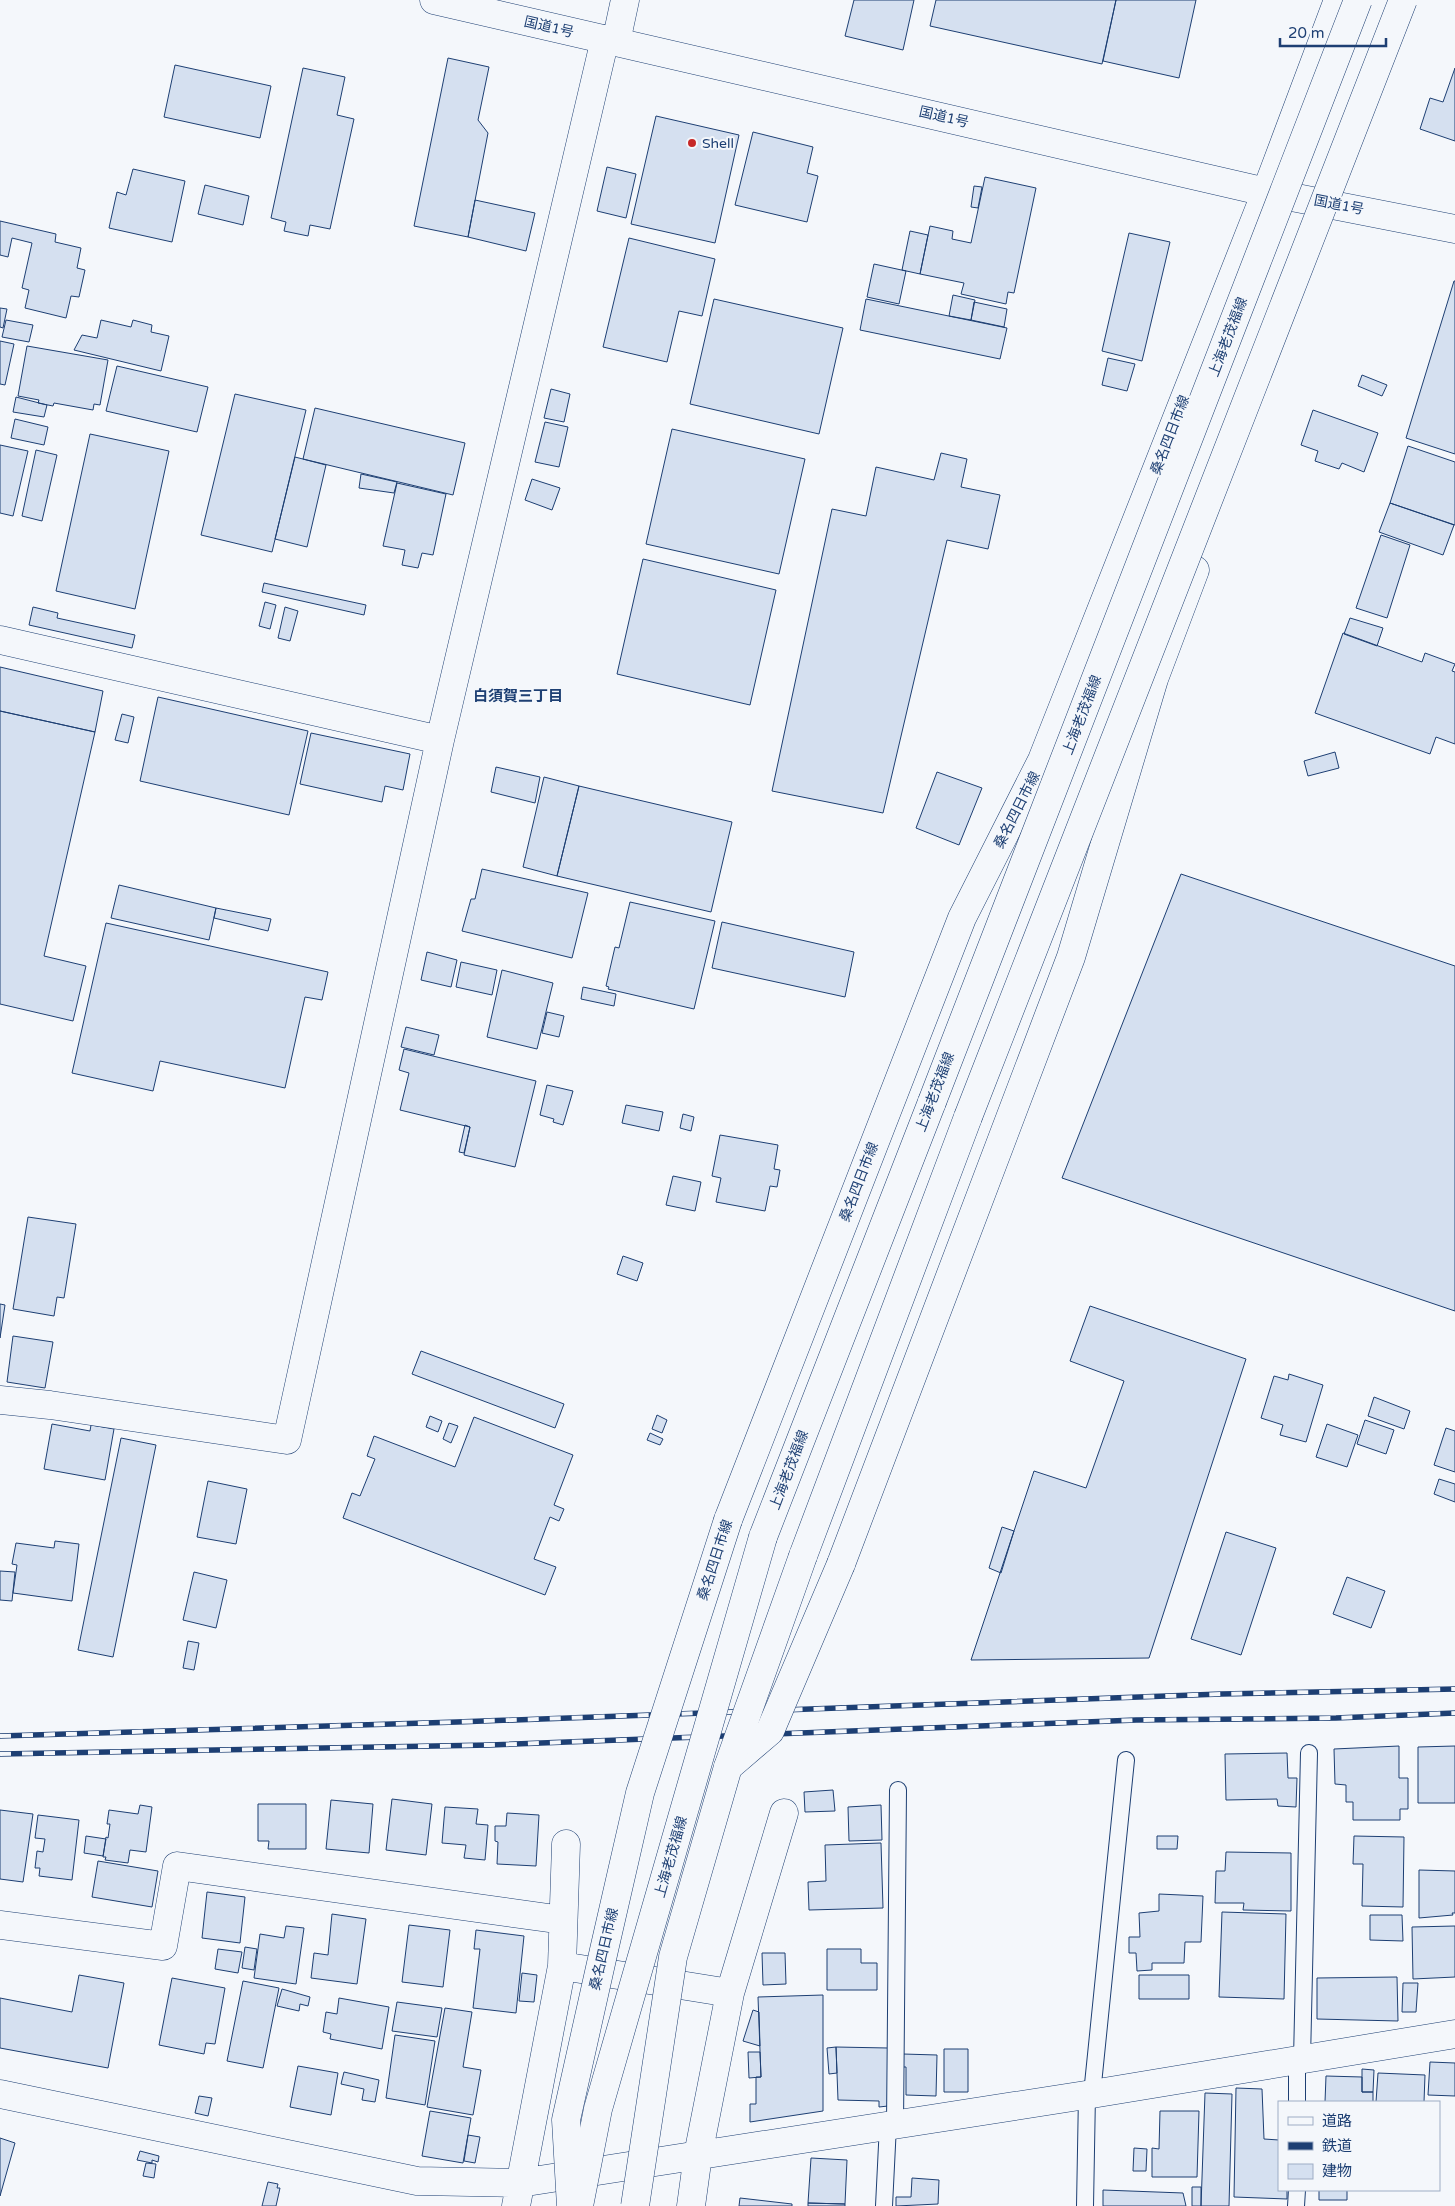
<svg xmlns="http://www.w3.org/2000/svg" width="1455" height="2206" font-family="'Varela Round','Noto Sans JP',sans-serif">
	<rect width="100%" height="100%" fill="#f4f7fb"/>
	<path fill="#d5e0f0" stroke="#1d3f73" d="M854 0H914L903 50 845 36Z
		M936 0H1116L1102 64 930 26Z
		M1116 0H1196L1179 78 1103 61Z
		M448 58 489 67 478 120 488 133 468 237 414 226Z
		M175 65 271 86 260 138 164 117Z
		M303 68 345 77 337 115 354 119 330 229 310 225 308 236 284 231 286 222 271 218Z
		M1455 68V141L1420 129 1430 98 1443 102Z
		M656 116 739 135 715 243 631 224Z
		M753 132 813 147 807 173 818 176 807 222 735 205Z
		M607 167 636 174 626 218 597 211Z
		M133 169 185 181 172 242 109 228 117 192 126 195Z
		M985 177 1036 188 1014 293 1008 292 1006 304 961 294 964 283 920 274 930 226 953 231 952 239 971 243Z
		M205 185 249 196 243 225 198 214Z
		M974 186 982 187 978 208 971 207Z
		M475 200 535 213 526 251 468 237Z
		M0 221 56 234 55 242 81 248 77 268 85 270 79 297 71 296 66 318 25 308 29 290 22 288 32 243 12 238 8 257 0 255Z
		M910 231 928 235 920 274 902 270Z
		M1129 233 1170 242 1142 361 1102 351Z
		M629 238 715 259 702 316 679 311 667 362 603 347Z
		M874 264 906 271 899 304 867 297Z
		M1454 281H1455V454L1406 438Z
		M953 295 975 300 971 320 949 316Z
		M714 299 843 328 819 434 690 404Z
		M866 299 1007 328 1000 359 860 330Z
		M974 302 1007 309 1004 327 971 320Z
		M0 308 7 309 3 328 0 327Z
		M6 320 33 325 29 342 2 337Z
		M101 320 131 327 133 320 152 325 151 332 169 336 161 371 74 350 82 335 97 338Z
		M0 341 14 344 5 385 0 384Z
		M27 346 108 360 100 405 94 404 93 410 54 403 53 406 38 403 39 400 18 396Z
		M1108 358 1135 364 1127 391 1102 385Z
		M117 366 208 387 197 432 106 411Z
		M1362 375 1387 385 1382 396 1358 386Z
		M551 389 570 394 564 422 544 418Z
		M235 394 306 410 272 552 201 535Z
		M16 397 47 405 44 417 13 412Z
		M315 408 465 443 453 495 303 459Z
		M1313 410 1378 433 1364 472 1342 463 1339 469 1315 461 1318 451 1301 445Z
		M15 419 48 427 44 445 11 438Z
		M545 422 568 427 559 467 535 462Z
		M672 429 805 459 779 574 646 544Z
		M90 434 169 451 135 609 56 591Z
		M0 445 28 451 13 516 0 513Z
		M1408 446 1455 462V525L1390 503Z
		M36 450 57 455 42 521 22 516Z
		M941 453 967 459 961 487 1000 495 988 549 947 540 883 813 772 791 832 509 866 516 876 467 934 480Z
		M295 457 326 465 307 547 275 539Z
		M361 474 397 482 394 493 359 488Z
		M532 479 560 488 552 510 525 500Z
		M397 483 446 494 433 555 422 553 418 568 402 565 405 550 383 546Z
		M1390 503 1454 525 1443 555 1379 532Z
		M1381 535 1410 545 1387 618 1356 608Z
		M643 559 776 590 750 705 617 674Z
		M264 583 366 605 364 615 262 592Z
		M265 602 276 605 270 629 259 626Z
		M33 607 58 613 57 618 135 635 132 648 29 625Z
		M285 607 298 611 290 641 278 638Z
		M1350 618 1383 628 1377 646 1344 634Z
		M1343 633 1422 662 1425 653 1455 664 1452 671 1455 672V744L1436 737 1430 754 1315 713Z
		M0 667 103 691 95 732 0 711Z
		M158 697 308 731 289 815 140 781Z
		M0 711 95 732 44 956 86 966 73 1021 0 1004Z
		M122 714 134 717 128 743 115 740Z
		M311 733 410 754 403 790 385 786 382 802 300 784Z
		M1335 752 1339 768 1308 776 1304 761Z
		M496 767 540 777 535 803 491 792Z
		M937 772 982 788 959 845 916 828Z
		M544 777 579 786 557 876 523 867Z
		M579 786 732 822 711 912 557 876Z
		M482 869 588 893 572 958 462 931 471 899H475Z
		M1181 874 1455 966V1311L1062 1178Z
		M119 885 216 908 209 940 111 918Z
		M630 902 715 921 694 1009 608 989 609 987 606 986 615 947 619 948Z
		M216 908 271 919 268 931 214 918Z
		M722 922 854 952 845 997 712 968Z
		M106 923 328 972 322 1000 305 997 285 1088 160 1061 153 1091 72 1073Z
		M427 952 457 960 451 987 421 980Z
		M461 962 497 970 492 995 456 987Z
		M502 970 553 983 537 1049 487 1037Z
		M583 987 616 994 614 1006 581 999Z
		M547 1012 564 1016 559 1037 542 1033Z
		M406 1027 439 1035 434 1055 401 1047Z
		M404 1049 536 1081 515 1167 464 1155 470 1127 400 1110 409 1073 399 1070Z
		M547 1085 573 1091 563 1125 553 1122 554 1119 540 1115Z
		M626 1105 663 1112 659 1131 622 1123Z
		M683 1114 694 1117 691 1131 680 1128Z
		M465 1125 470 1127 464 1153 459 1152Z
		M720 1135 778 1145 774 1169 780 1170 777 1187 770 1186 765 1211 716 1202 721 1178 712 1176Z
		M673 1176 701 1182 695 1211 666 1205Z
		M28 1217 76 1224 64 1298 57 1297 54 1316 13 1309Z
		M623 1256 643 1263 637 1281 617 1274Z
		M0 1304 5 1305 0 1338Z
		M1090 1306 1246 1359 1149 1658 971 1660 1034 1471 1086 1488 1124 1381 1070 1361Z
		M13 1336 53 1342 45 1388 7 1382Z
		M421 1351 564 1404 555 1428 412 1374Z
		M1289 1374 1323 1385 1306 1442 1280 1435 1283 1425 1261 1418 1274 1376 1288 1380Z
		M1374 1397 1410 1411 1404 1429 1368 1416Z
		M657 1415 667 1420 662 1433 652 1429Z
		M430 1416 442 1421 438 1432 426 1427Z
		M474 1417 573 1455 554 1505 564 1509 559 1521 550 1517 534 1559 556 1567 545 1595 343 1518 352 1493 360 1496 375 1459 367 1456 374 1436 455 1467Z
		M1365 1420 1394 1430 1386 1454 1357 1444Z
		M449 1423 458 1426 451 1443 443 1439Z
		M52 1424 90 1431 91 1425 114 1429 105 1480 44 1469Z
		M1327 1424 1358 1435 1347 1467 1316 1457Z
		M1446 1428 1455 1431V1472L1434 1465Z
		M650 1433 663 1439 660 1445 647 1440Z
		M121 1438 156 1445 113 1657 78 1650Z
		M1439 1479 1455 1484V1502L1434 1494Z
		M208 1481 247 1489 236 1544 197 1537Z
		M1002 1527 1014 1531 1001 1573 989 1568Z
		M1226 1532 1276 1548 1241 1655 1191 1639Z
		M55 1541 79 1544 72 1601 13 1593 17 1565 12 1564 16 1543 54 1548Z
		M0 1571 15 1572 12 1601 0 1600Z
		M194 1572 227 1580 216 1628 183 1620Z
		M1347 1577 1385 1591 1371 1628 1333 1614Z
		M188 1641 199 1643 194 1670 183 1668Z
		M1399 1746V1778H1408V1809H1400V1820H1353V1802H1346V1785L1335 1784 1334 1749Z
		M1455 1746V1803H1418V1747Z
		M1287 1753 1288 1778H1297L1296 1807 1278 1806 1277 1799 1226 1800 1225 1754Z
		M833 1790 835 1811 805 1812 804 1792Z
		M392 1799 432 1804 426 1855 386 1850Z
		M331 1800 373 1804 369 1853 326 1849Z
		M258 1804H306V1849H268L269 1841H258Z
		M140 1805 152 1807 146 1852 130 1850 128 1863 105 1860 106 1857H103L106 1837 108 1838 110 1824H107L109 1810 138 1814Z
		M881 1805 882 1840 849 1841 848 1807Z
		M445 1807 478 1809 476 1824 488 1825 485 1860 464 1858 466 1845 442 1843Z
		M0 1810 33 1814 23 1882 0 1879Z
		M507 1813 539 1815 536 1866 497 1864 498 1842 495 1841V1826H506Z
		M38 1815 79 1820 72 1880 39 1876 40 1868H35L37 1851 43 1852 45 1839 35 1838Z
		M86 1836 106 1839 103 1856 84 1853Z
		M1157 1836H1178L1177 1849H1157Z
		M1354 1836 1404 1837 1403 1907 1362 1906 1363 1864H1353Z
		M881 1843 883 1908 809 1910 808 1882 826 1881 825 1845Z
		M1226 1852 1291 1853V1911L1243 1910 1244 1903H1215L1216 1871H1225Z
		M98 1861 158 1871 152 1907 92 1897Z
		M1419 1870 1455 1871V1913H1452L1453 1915 1419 1918Z
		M207 1892 245 1897 240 1943 202 1938Z
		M1159 1894 1203 1896 1201 1942H1185L1184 1963H1152V1970L1137 1971 1136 1953H1129V1937H1140L1139 1913 1159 1911Z
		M1222 1912 1286 1914 1284 1999 1219 1997Z
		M332 1914 366 1919 357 1984 311 1978 314 1953 328 1955Z
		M1370 1915H1402L1403 1941 1370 1940Z
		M409 1925 450 1930 443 1987 402 1982Z
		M286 1926 304 1928 296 1984 254 1978 260 1934 284 1938Z
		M1455 1926V1977L1413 1979 1412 1927Z
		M476 1930 524 1936 516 2013 473 2008 480 1949H474Z
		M245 1947 257 1949 254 1970 242 1968Z
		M218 1949 242 1952 238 1973 215 1969Z
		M827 1949H861V1963H877V1990H827Z
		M762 1953H785L786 1984 763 1985Z
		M522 1973 537 1975 534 2002 519 2001Z
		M79 1975 124 1983 108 2068 0 2048V1998L72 2012Z
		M1139 1975H1189V1999H1139Z
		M1397 1977 1398 2021 1317 2019V1978Z
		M172 1978 225 1988 215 2044 206 2043 204 2054 159 2045Z
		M243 1981 279 1988 263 2068 227 2061Z
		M1403 1983H1418L1416 2012H1402Z
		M282 1989 310 1997 308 2006 300 2004 299 2011 277 2006Z
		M823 1995V2111L750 2122V2104H756V2077H761L758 1997Z
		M339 1998 389 2007 382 2049 330 2039 331 2034 323 2032 326 2012 337 2014Z
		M397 2002 442 2008 437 2037 392 2031Z
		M445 2008 472 2012 463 2067 481 2070 473 2115 427 2107Z
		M753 2010 759 2012 760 2046 743 2041Z
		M395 2035 435 2041 425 2105 386 2098Z
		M836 2047 888 2048V2106L879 2107V2101L838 2100Z
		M836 2047 837 2073 829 2074 827 2048Z
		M944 2049H968V2092H944Z
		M748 2052H760L761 2077 749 2078Z
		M903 2054 937 2055 936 2096 906 2095V2067H902Z
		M1430 2062 1455 2063V2096L1428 2095Z
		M298 2066 338 2073 331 2115 290 2107Z
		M1362 2069 1374 2070 1373 2092H1362Z
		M344 2072 379 2080 375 2102 362 2100 364 2089 341 2084Z
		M1378 2073 1425 2075 1424 2102H1376Z
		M1326 2076 1362 2077V2092H1373V2102H1325Z
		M1236 2088 1262 2089 1264 2139 1279 2140V2190H1287V2199L1234 2197Z
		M1205 2093 1232 2094 1229 2206H1201Z
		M199 2096 212 2098 208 2116 195 2113Z
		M430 2111 471 2118 463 2163 422 2156Z
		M1160 2111H1199L1197 2177H1152V2148L1159 2149Z
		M468 2135 480 2137 475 2163 464 2161Z
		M0 2138 15 2143 0 2196Z
		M1134 2148 1147 2149 1146 2171H1133Z
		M140 2151 159 2156 158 2162 152 2160V2163L137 2160Z
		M811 2158 847 2160 845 2204 808 2203Z
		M146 2163 156 2164 154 2178 143 2176Z
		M912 2178 939 2180 938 2204 896 2206V2197H911Z
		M268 2182 278 2184 277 2188H280L276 2206H262Z
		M1192 2187H1201V2206H1192Z
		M1103 2190 1183 2193 1186 2206H1103Z
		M1319 2190H1347V2200H1319Z
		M740 2198 792 2204V2206H739Z
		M808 2203 845 2204V2206H808Z"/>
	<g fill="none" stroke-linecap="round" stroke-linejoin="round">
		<g stroke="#1d3f73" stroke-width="18">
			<path id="service" d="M1302 2059 1309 1753
				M1092 2094 1126 1760
				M1297 2102V2060
				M895 2124 898 1790
				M884 2206 888 2125
				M1085 2206 1087 2094
				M1296 2206 1297 2190"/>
		</g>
		<g stroke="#1d3f73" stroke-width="29">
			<path id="minor" d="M616 42 625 0
				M0 640 440 740
				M0 1400 50 1405 287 1440 440 740 605 39
				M0 1925 163 1946 177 1866 563 1920
				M562 1966 730 1993
				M0 2094 417 2181 520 2183 1092 2094 1455 2034
				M516 2206 562 1966 566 1844
				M691 2206 698 2155 730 1993 784 1813"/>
		</g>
		<g stroke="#1d3f73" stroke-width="29">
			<path id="secondary" d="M728 1520 962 918 1042 760 1266 192
				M841 1564 1071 957 1154 679 1195 570"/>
		</g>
		<g stroke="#1d3f73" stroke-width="29">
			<path id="primary" d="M1266 192 1338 0
				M763 1537 932 1102
				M803 1556 968 1117"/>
		</g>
		<g stroke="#1d3f73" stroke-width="29">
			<path id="trunk" d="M434 0 1266 192 1455 229"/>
		</g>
		<use href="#service" stroke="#f4f7fb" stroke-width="16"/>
		<use href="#minor" stroke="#f4f7fb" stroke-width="28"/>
		<use href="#secondary" stroke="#f4f7fb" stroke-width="28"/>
		<use href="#primary" stroke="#f4f7fb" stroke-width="28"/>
		<use href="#trunk" stroke="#f4f7fb" stroke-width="28"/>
		<g stroke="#1d3f73" stroke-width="5.5">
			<path id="rail" d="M0 1736 457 1722 1221 1694 1455 1689
				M0 1754 490 1745 1136 1720 1336 1718 1455 1713"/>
		</g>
		<use href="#rail" stroke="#f4f7fb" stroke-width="4" stroke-dasharray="11" stroke-linecap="butt"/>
		<g stroke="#1d3f73" stroke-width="29" stroke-linecap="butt">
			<path id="secondary-bridge" d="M571 2206 566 2120 604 1950 640 1793 728 1520
				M635 2206 673 1957 728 1767 770 1731 841 1564"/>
		</g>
		<g stroke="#1d3f73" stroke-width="29" stroke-linecap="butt">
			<path id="primary-bridge" d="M932 1102 1358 0
				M968 1117 1403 0
				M728 1767 803 1556
				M579 2206 598 2109 763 1537"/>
		</g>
		<use href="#secondary-bridge" stroke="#f4f7fb" stroke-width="28"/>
		<use href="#primary-bridge" stroke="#f4f7fb" stroke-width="28"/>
	</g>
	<circle fill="#c62828" stroke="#f4f7fb" stroke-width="2" cx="692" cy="143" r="5"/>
	<g text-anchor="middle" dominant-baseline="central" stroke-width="4" stroke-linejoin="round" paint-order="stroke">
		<g font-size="14" fill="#1d3f73" stroke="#f4f7fb">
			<text transform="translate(549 27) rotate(13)">国道1号</text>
			<text transform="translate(944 117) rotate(13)">国道1号</text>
			<text transform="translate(1339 205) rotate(11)">国道1号</text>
			<text transform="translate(1228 337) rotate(-69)">上海老茂福線</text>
			<text transform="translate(1170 435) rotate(-69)">桑名四日市線</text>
			<text transform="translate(1082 715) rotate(-69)">上海老茂福線</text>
			<text transform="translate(1017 810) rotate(-63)">桑名四日市線</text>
			<text transform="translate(935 1092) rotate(-69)">上海老茂福線</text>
			<text transform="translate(859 1182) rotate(-69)">桑名四日市線</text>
			<text transform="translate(789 1470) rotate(-69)">上海老茂福線</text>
			<text transform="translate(715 1560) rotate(-72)">桑名四日市線</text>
			<text transform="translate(671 1857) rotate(-74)">上海老茂福線</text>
			<text transform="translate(604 1949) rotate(-77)">桑名四日市線</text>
		</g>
		<g font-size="14" fill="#1d3f73" stroke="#f4f7fb" text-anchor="start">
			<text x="702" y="143">Shell</text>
		</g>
		<g font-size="15" font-weight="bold" fill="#1d3f73" stroke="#f4f7fb">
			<text x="518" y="696">白須賀三丁目</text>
		</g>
	</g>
	<rect x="1278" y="2101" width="162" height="90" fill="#f4f7fb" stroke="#9eadc5"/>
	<rect x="1288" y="2117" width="25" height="8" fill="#f4f7fb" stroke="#9eadc5"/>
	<text x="1322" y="2126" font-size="15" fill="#1d3f73">道路</text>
	<rect x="1288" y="2142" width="25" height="8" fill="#1d3f73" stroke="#9eadc5"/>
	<text x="1322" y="2151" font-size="15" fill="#1d3f73">鉄道</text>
	<rect x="1288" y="2164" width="25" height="15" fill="#d5e0f0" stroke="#9eadc5"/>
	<text x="1322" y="2176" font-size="15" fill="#1d3f73">建物</text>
	<path d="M1280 38v8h106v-8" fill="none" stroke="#1d3f73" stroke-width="2.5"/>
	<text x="1288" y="38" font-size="15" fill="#1d3f73" stroke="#f4f7fb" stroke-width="4" paint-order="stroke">20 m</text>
</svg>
